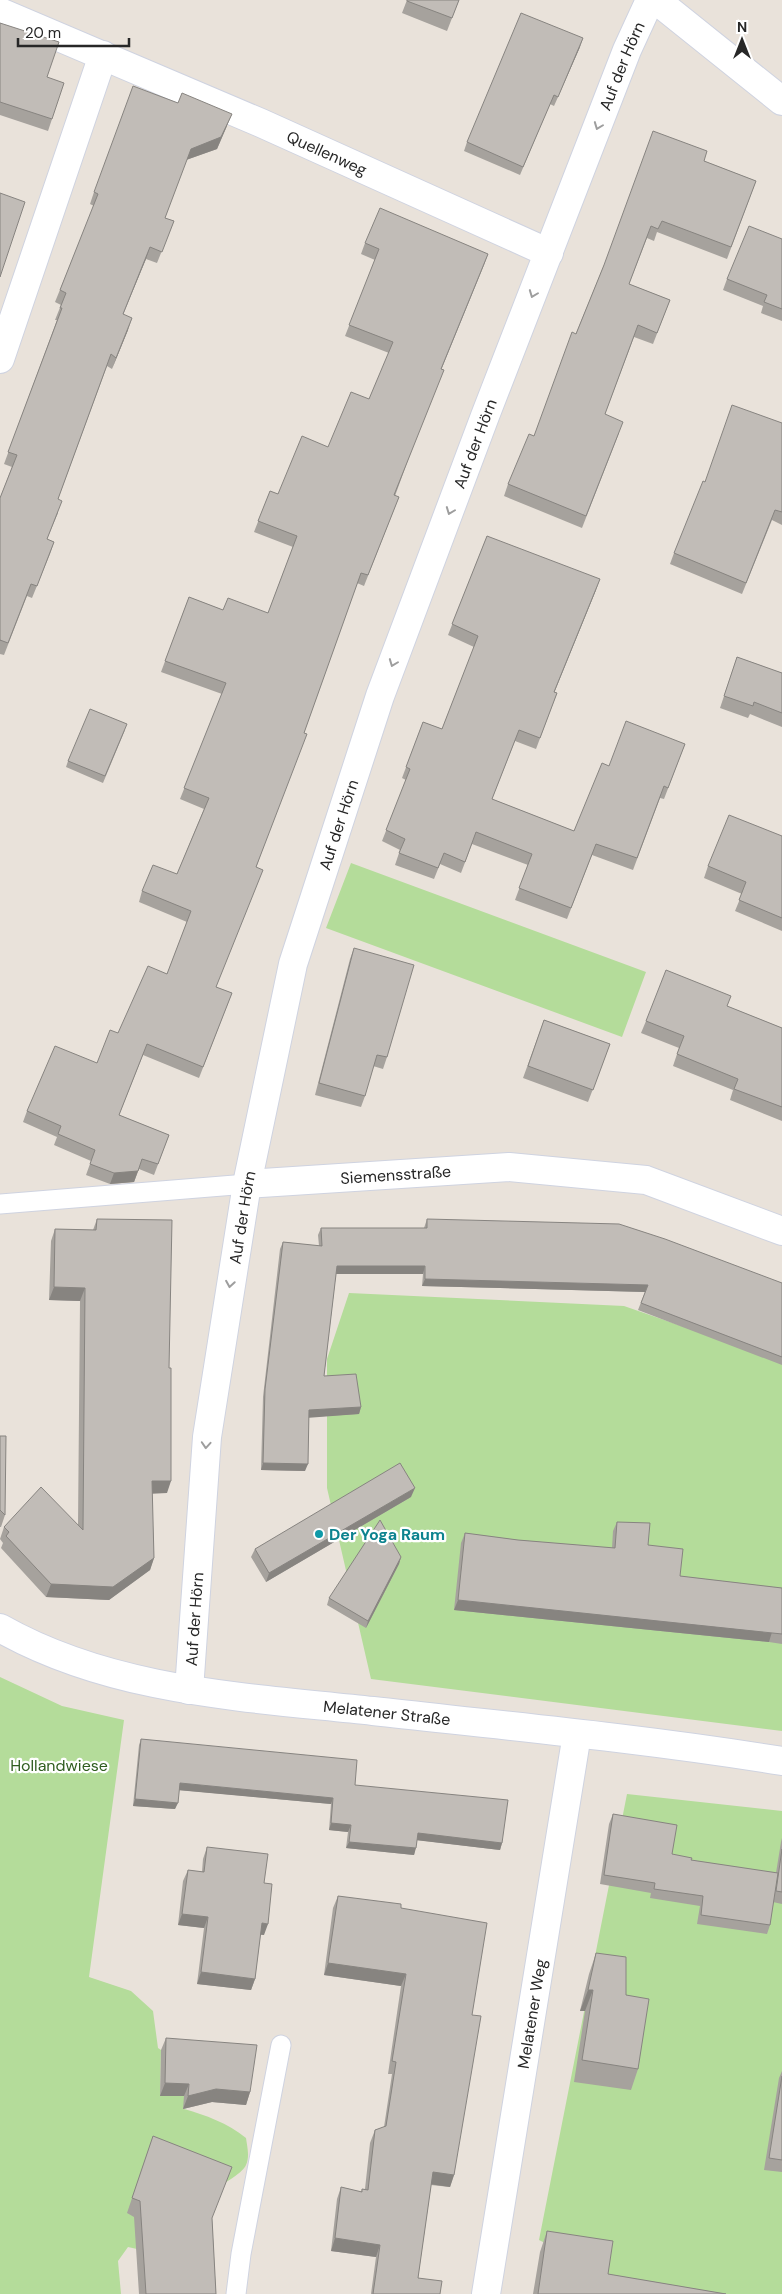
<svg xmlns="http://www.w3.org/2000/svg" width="782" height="2294" font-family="'DM Sans',sans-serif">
	<rect width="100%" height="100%" fill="#e9e2da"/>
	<path fill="#b4dc9a" d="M351 863 646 972 622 1037 326 928Z
		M349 1293 624 1306 782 1361V1731L371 1679 327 1488V1359Z
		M0 1677 62 1706 124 1720 89 1977 131 1991 153 2011 158 2048 161 2050 160 2096H184V2109C205 2115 228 2123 246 2138 247 2146 250 2156 246 2165 238 2183 164 2211 143 2221L137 2249 128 2247 118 2261 121 2294H0Z
		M627 1794 782 1811V2294H656L638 2290 539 2240Z"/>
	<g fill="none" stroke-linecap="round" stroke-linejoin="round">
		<g stroke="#cfd3e0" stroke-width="21">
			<path id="service" d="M0 1204 247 1184
				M236 2294 241 2254 281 2045"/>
		</g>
		<g stroke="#cfd3e0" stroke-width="30">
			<g id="minor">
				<path id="s1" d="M0 12 261 123 549 253"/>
				<path d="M0 359 103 55"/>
				<path id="s2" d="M247 1184 509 1167 646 1180 782 1231"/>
				<path id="s3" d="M0 1628C113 1692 246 1697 373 1711 509 1726 646 1739 782 1761"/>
				<path id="s4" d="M189 1690 207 1437 247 1184 293 964 380 696 485 416 627 50 650 0"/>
				<path id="s5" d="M486 2294 577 1734"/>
			</g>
		</g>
		<g stroke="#cfd3e0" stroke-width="30">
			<path id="secondary" d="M656 0 782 101"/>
		</g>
		<use href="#service" stroke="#fff" stroke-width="19"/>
		<use href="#minor" stroke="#fff" stroke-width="28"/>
		<use href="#secondary" stroke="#fff" stroke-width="28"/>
	</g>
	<path fill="#a6a29d" d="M407 0H459L447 31 402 13Z
		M0 23 47 77 52 119 48 131 0 115Z
		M580 47 554 106 550 104 520 175 464 151 467 142Z
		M227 126 217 149 186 160 165 218 174 221 169 233 157 263 146 259 123 315 128 330 112 369 107 366 58 499V513L47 539 54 542 50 554 32 598 27 596 4 655 0 654V498L12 467 4 464 57 320H55L61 305 55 302 94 206 90 204 94 192Z
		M704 161 756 181 727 259 657 232 654 241 647 238 629 284 670 300 653 344 634 337 605 414 619 433 582 528 504 496 508 484 534 436 604 265Z
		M782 239V321L761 313 763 306 723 290 727 279Z
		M365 243 488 254 441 369 395 496 399 497 364 586 357 583 256 868 216 987 232 993 199 1078 143 1055 119 1115 169 1135 154 1175 139 1169 134 1182 110 1184 86 1175 91 1161 54 1145 57 1137 23 1122 27 1111 97 1063 118 1033 167 974 187 922 139 902 142 891 177 874 204 809 180 799 222 694 161 672 189 597 223 610 268 613 293 547 254 532 270 491 278 494 328 447 369 399 389 353 345 336 375 260 361 254Z
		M782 423V525L772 520 742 594 670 564 674 553 705 482Z
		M487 536 596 590 554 692 557 693 536 749 515 741 492 799 574 831 609 766 685 744 664 799 660 798 633 870 592 855 567 919 515 900 528 865 472 844 461 873 440 864 434 879 395 865 400 850 382 841 406 780 402 778 423 722 442 729 474 647 448 635Z
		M737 657 782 673V727L750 714 748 718 720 708Z
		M125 730 103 783 66 767 68 761Z
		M782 836V931L735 911 742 894 704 878 708 866Z
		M354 948 387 1057 383 1069 373 1066 365 1096 361 1107 315 1095 350 959Z
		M727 1006 782 1028V1121L730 1100 733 1090 673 1066 679 1048 641 1033 646 1021Z
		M544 1020 610 1044 588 1102 523 1078Z
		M97 1219 167 1493H152L154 1558 150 1570 109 1600 46 1597 1 1548 3 1543 0 1539 4 1527 78 1525 80 1301 49 1300 51 1241 55 1229 93 1230Z
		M427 1219 782 1283V1365L638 1310 645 1292 422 1286 423 1274H336L324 1376 361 1407 359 1414 309 1417 305 1471 261 1470 263 1397 280 1249 283 1242 319 1246 318 1235 321 1228H424Z
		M0 1436 5 1515 1 1527H0Z
		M411 1497 266 1582 251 1557 255 1549Z
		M617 1522 648 1545 680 1576 782 1588V1644L769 1642 454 1610 461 1543 465 1533 518 1540 612 1548 613 1531Z
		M401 1557 399 1564 366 1628 327 1605 329 1598Z
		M141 1739 355 1785 502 1843 500 1850 417 1840 414 1855 346 1848 348 1832 329 1830 331 1804 179 1790 175 1809 133 1806 139 1745Z
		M613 1814 672 1854 691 1860 776 1873 781 1842 782 1838V1904L773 1902 770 1925 767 1934 697 1924 700 1906 650 1898 651 1893 600 1884 609 1824Z
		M207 1847 264 1883V1935H260L255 1979 251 1990 197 1984 204 1928 178 1925 183 1881 188 1870 202 1872 203 1859Z
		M338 1896 401 1908 472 2015 454 2175 450 2187 431 2185 418 2278 440 2294H371L376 2257 331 2251 337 2199 341 2187 361 2192 362 2189H365L370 2143 375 2130 384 2127 392 2074H388L401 1986 324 1975 333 1908Z
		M596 1953 626 1995 638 2069 631 2090 574 2082 585 2011H580L589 1974Z
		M166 2038 250 2092 246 2105 212 2102 183 2109 184 2096H160L161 2050Z
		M782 2071V2172L764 2170 779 2078Z
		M153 2136 212 2219 216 2294H139L134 2217 127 2213Z
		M547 2231 608 2274 726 2294H533L540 2252Z"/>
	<path fill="#878480" d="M583 38 580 47 554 106 558 97Z
		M232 114 217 149 186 160 191 149Z
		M150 247 146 259 118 326 123 314Z
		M488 254 484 265 437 380 441 369Z
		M132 318 128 330 112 369 116 358Z
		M600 579 596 590 550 703 554 692Z
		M138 1171 134 1182 110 1184 114 1173Z
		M337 1266H425L423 1274H334Z
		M425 1279 648 1285 645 1292 422 1286Z
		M54 1287 85 1288 80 1301 49 1300Z
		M361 1407 359 1414 306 1418 309 1410Z
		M263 1463 308 1464 305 1471 261 1470Z
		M152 1481H171L167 1493 147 1494Z
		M415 1488 411 1497 266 1582 269 1573Z
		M401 1557 399 1564 366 1628 368 1621Z
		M154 1558 150 1570 109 1600 46 1597 51 1584Z
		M458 1600 772 1632 769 1642 454 1610Z
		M180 1783 333 1798 331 1804 177 1790Z
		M135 1799 178 1803 175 1809 133 1806Z
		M331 1823 351 1825 348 1832 329 1830Z
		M418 1833 502 1843 500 1850 415 1840Z
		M349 1842 416 1848 414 1855 346 1848Z
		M182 1914 208 1917 204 1928 178 1925Z
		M262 1923 268 1924 264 1935 258 1934Z
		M328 1963 406 1974 401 1986 324 1975Z
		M201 1972 255 1979 251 1990 197 1984Z
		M588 1990H593L585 2011H580Z
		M165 2083 189 2084 184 2096H160Z
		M216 2089 250 2092 246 2105 212 2102 183 2109 188 2096Z
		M433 2172 454 2175 450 2187 429 2184Z
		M335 2238 380 2245 376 2257 331 2251Z"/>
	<path fill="#c1bcb7" stroke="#878480" d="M407 0H459L452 18 407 1Z
		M521 13 583 38 558 97 554 95 523 167 467 142Z
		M0 23 59 42 47 77 64 83 52 119 0 102Z
		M133 86 178 103 182 93 232 114 221 137 191 149 165 218 174 221 162 252 150 247 123 314 132 318 116 358 111 354 58 499 62 501 47 539 54 542 37 586 31 584 8 643 0 640V641V498L17 455 8 452 62 308H60L66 293 60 290 98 194 94 192Z
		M653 131 707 151 704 161 756 181 731 247 662 221 658 229 651 226 629 284 670 300 657 333 638 325 605 414 623 422 586 516 508 484 529 434 534 436 572 332 576 334 604 265Z
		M0 193 25 202 0 277Z
		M380 208 488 254 441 369 444 370 394 495 399 497 368 575 361 573 304 733 307 734 256 867 263 870 216 987 232 993 203 1067 147 1044 119 1115 169 1135 158 1164 142 1159 138 1171 114 1173 90 1164 95 1150 58 1134 61 1126 27 1111 55 1046 97 1063 110 1030 118 1033 148 966 167 974 191 911 142 891 153 865 177 874 209 798 184 788 226 683 165 661 189 597 223 610 228 598 268 613 297 536 258 521 270 491 278 494 302 436 328 447 351 392 369 399 393 342 349 325 379 249 365 243Z
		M749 226 782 239V309L764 302 767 295 727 279Z
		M732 405 782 423V512L775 510 746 583 674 553 703 481 705 482Z
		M487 536 600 579 554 692 557 693 540 738 519 730 492 799 574 831 602 763 609 766 626 721 685 744 668 788 664 786 637 858 596 844 571 908 519 888 532 854 476 832 465 862 444 853 438 868 399 853 405 839 386 830 410 769 406 767 423 722 442 729 478 636 452 624Z
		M737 657 782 673V713L754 702 753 706 724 696Z
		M90 709 127 724 105 776 68 761Z
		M729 815 782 836V918L739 900 746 882 708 866Z
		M354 948 414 965 387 1057 377 1055 365 1096 319 1083Z
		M666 970 731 996 727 1006 782 1028V1107L734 1089 738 1079 677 1054 684 1036 646 1021Z
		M544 1020 610 1044 593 1090 528 1066Z
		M97 1219 172 1220 169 1368H171V1481H152L154 1558 113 1587 51 1584 6 1536 9 1532 4 1527 41 1487 83 1530 85 1288 54 1287 55 1229 96 1230Z
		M427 1219 619 1224 665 1239 782 1283V1357L641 1303 648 1285 425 1279V1266H337L324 1376 356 1374 361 1407 309 1410 308 1464 263 1463 265 1389 283 1242 322 1246 321 1228H427Z
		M0 1436H6L5 1515 0 1510Z
		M400 1463 415 1488 269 1573 255 1549Z
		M380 1520 401 1557 368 1621 329 1598Z
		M617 1522 650 1523 648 1545 683 1549 680 1576 782 1588V1634L458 1600 465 1533 518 1540 615 1548Z
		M141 1739 357 1760 355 1785 508 1800 502 1843 418 1833 416 1848 349 1842 351 1825 331 1823 333 1798 180 1783 178 1803 135 1799Z
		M613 1814 677 1825 672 1854 692 1858 691 1860 778 1873 770 1925 701 1915 703 1896 654 1889 655 1883 604 1875Z
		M207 1847 268 1854 264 1883 272 1884 268 1924 262 1923 255 1979 201 1972 208 1917 182 1914 188 1870 204 1872Z
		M782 1849V1892L776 1891Z
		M338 1896 401 1904V1908L487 1923 472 2015 481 2016 454 2175 433 2172 418 2278 442 2281 440 2294H373L380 2245 335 2238 341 2187 362 2192V2189L368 2190 375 2130 386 2126 396 2062 392 2061 406 1974 328 1963Z
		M596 1953 626 1957V1995L649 1999 638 2069 582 2060 593 1990H588Z
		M166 2038 257 2045 250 2092 216 2089 188 2096 189 2084 165 2083Z
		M782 2076V2160L769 2158Z
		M153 2136 232 2167 212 2218 216 2294H146L140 2201 132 2198Z
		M547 2231 613 2241 608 2274 726 2294H538Z"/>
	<defs><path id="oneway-chevron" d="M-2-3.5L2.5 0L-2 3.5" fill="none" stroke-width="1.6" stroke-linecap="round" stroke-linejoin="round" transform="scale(1.25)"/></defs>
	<g stroke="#9e9e9e">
		<use href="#oneway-chevron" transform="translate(598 126) rotate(111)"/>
		<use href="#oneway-chevron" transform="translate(533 294) rotate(111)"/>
		<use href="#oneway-chevron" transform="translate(450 511) rotate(111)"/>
		<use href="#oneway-chevron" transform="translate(393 663) rotate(111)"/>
		<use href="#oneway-chevron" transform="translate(230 1284) rotate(99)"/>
		<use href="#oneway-chevron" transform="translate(206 1445) rotate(94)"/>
	</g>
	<circle fill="#0f9aa8" stroke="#fff" stroke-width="2" cx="319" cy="1534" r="5"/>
	<g text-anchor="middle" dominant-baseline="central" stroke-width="4.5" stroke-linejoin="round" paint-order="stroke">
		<g font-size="16" fill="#272727" stroke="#fff">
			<text stroke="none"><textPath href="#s4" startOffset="1691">Auf der Hörn</textPath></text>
			<text stroke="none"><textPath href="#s1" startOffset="356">Quellenweg</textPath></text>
			<text stroke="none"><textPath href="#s4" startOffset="1286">Auf der Hörn</textPath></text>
			<text stroke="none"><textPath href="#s4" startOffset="881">Auf der Hörn</textPath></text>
			<text stroke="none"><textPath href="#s2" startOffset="149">Siemensstraße</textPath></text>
			<text stroke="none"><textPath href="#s4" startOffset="476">Auf der Hörn</textPath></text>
			<text stroke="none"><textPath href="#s4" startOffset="71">Auf der Hörn</textPath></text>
			<text stroke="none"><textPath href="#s3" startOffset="399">Melatener Straße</textPath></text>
			<text stroke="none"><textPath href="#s5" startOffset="284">Melatener Weg</textPath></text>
		</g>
		<g font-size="16" font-weight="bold" fill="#0d838f" stroke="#fff" text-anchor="start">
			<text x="329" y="1534">Der Yoga Raum</text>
		</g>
		<g font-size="16" fill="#2f5d1f" stroke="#fff">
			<text x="59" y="1765">Hollandwiese</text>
		</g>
	</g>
	<g transform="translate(742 40)" stroke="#ffffff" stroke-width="4" paint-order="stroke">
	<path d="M0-4L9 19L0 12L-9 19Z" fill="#272727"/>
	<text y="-8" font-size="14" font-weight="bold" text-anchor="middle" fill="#272727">N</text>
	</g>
	<path d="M18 38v8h111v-8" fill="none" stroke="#272727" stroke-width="2.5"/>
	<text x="25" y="38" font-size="15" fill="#272727" stroke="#ffffff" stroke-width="4" paint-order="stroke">20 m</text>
</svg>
